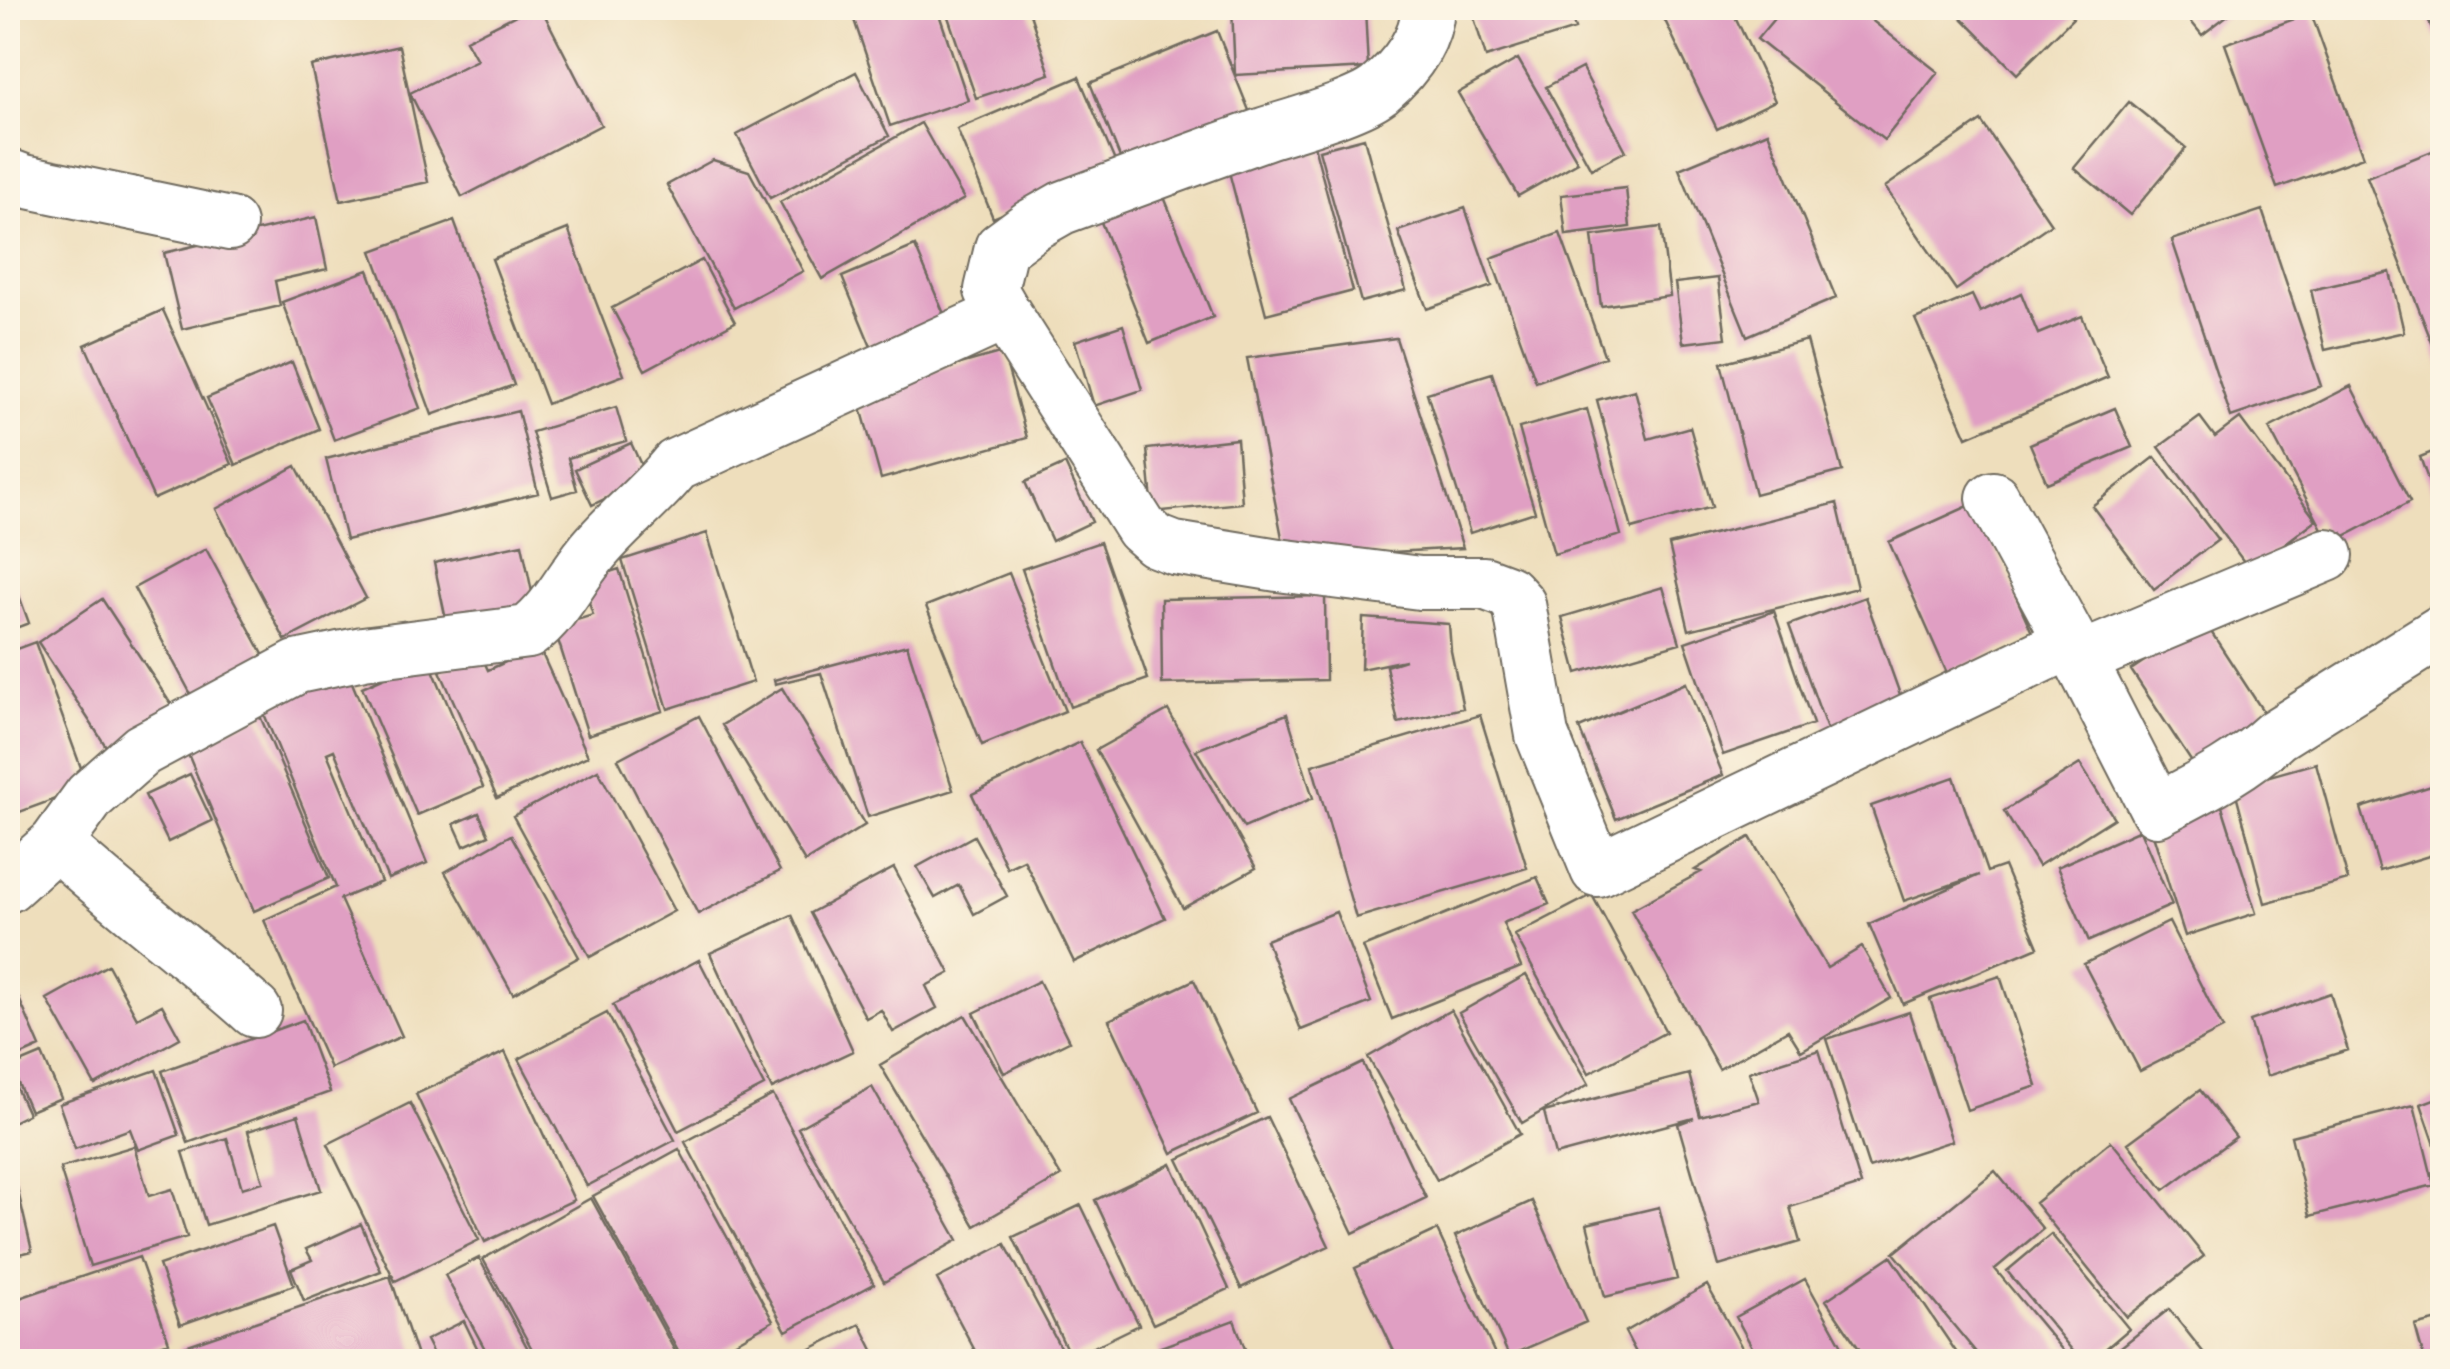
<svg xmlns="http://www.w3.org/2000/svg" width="2450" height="1369" font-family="'Gochi Hand',sans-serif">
	<rect width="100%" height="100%" fill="#fcf5e5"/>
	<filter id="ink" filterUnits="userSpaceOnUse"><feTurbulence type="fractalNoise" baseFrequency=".01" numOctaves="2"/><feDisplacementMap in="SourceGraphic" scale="20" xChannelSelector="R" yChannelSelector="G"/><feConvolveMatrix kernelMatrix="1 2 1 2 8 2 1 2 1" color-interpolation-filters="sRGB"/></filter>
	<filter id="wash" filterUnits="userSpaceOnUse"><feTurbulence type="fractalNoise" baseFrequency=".0048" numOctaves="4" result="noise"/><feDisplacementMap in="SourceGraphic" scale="40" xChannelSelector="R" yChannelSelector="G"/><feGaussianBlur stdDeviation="2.25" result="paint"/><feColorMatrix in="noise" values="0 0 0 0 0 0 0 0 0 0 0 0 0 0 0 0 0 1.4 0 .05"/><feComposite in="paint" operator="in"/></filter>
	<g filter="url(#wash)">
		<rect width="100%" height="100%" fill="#eedebc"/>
		<g id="blocks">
			<path fill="#e09fc3" d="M530 8H541L601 125 462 197 410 93 477 60 466 40Z
				M850 8H937L968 100 890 126Z
				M945 8H1028L1050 74 976 98Z
				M1232 8H1365L1368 68 1235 75Z
				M1471 8H1569L1575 29 1486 57Z
				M1659 8H1731L1775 101 1717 129Z
				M1783 8H1856L1938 72 1884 140 1757 39Z
				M1952 8H2063L2073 18 2017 74Z
				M2180 8H2237L2202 35Z
				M2424 8H2442V34L2435 37Z
				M2311 13 2363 157 2277 188 2225 44Z
				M1217 31 1250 113 1123 165 1090 83Z
				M399 46 428 182 341 201 311 66Z
				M1518 59 1578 162 1518 196 1458 93Z
				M1582 68 1626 151 1591 169 1546 87Z
				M856 72 889 136 770 198 737 135Z
				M1079 77 1117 166 993 218 957 129Z
				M2129 102 2186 148 2130 215 2074 168Z
				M1981 121 2051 224 1956 290 1885 187Z
				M921 123 964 199 822 279 780 202Z
				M1768 132 1836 298 1747 336 1679 169Z
				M1364 138 1406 290 1361 302 1319 150Z
				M1314 145 1353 291 1266 314 1228 168Z
				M2442 147V368L2367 177Z
				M713 160 749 171 803 271 734 308 667 185Z
				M1626 188 1630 227 1566 235 1561 195Z
				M1162 192 1213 317 1149 343 1099 217Z
				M1465 208 1492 286 1427 309 1398 231Z
				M2262 210 2321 386 2231 417 2172 240Z
				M316 217 327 269 275 281 280 306 182 329 164 253Z
				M454 221 514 385 432 415 372 251Z
				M1661 227 1670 296 1601 306 1592 236Z
				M568 229 624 375 547 404 492 259Z
				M1560 233 1605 357 1536 382 1491 258Z
				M915 246 953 335 879 366 842 277Z
				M702 260 735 322 645 370 612 308Z
				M368 270 420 408 334 440 282 302Z
				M2390 272 2404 332 2325 350 2311 290Z
				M1718 278 1726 338 1683 343 1675 283Z
				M2021 293 2038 334 2082 316 2108 377 1967 437 1915 319 1972 295 1980 312Z
				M163 310 232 464 154 499 85 345Z
				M1123 325 1142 390 1094 406 1075 341Z
				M1396 338 1463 548 1286 558 1247 358Z
				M1807 340 1842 471 1755 494 1721 363Z
				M1003 352 1027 438 881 479 857 393Z
				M292 362 319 429 236 465 207 398Z
				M1492 373 1535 512 1470 533 1427 393Z
				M2351 386 2410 502 2330 544 2269 428Z
				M1635 390 1648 439 1690 427 1712 507 1632 529 1597 400Z
				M616 407 626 441 568 458 577 490 552 497 532 432Z
				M2115 408 2132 447 2047 483 2030 444Z
				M1587 409 1621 535 1554 554 1519 428Z
				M518 411 538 493 346 540 326 459Z
				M2200 417 2215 437 2240 418 2316 520 2250 570 2159 447Z
				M1237 439 1242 503 1153 512 1147 449Z
				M631 443 647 478 592 505 575 469Z
				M2442 448V519L2420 457Z
				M2155 457 2218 540 2154 589 2092 506Z
				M1065 464 1092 522 1052 541 1025 482Z
				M296 466 366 598 285 640 216 509Z
				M1837 503 1857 588 1689 630 1669 545Z
				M1975 503 2033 635 1947 673 1889 542Z
				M707 533 753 682 668 709 622 560Z
				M1100 542 1148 679 1070 707 1022 569Z
				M522 544 537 616 449 634 434 563Z
				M206 549 265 658 193 698 134 588Z
				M8 565 29 623 8 631Z
				M619 569 663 711 588 735 554 627 593 615 582 581Z
				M1009 573 1065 711 982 745 926 606Z
				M1663 587 1680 643 1577 673 1562 617Z
				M1325 596 1326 680 1162 684 1161 599Z
				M1865 597 1906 711 1830 738 1789 625Z
				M102 599 176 712 111 754 38 642Z
				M1774 611 1813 724 1723 755 1685 642Z
				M1363 618 1449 624 1451 651 1463 708 1398 723 1386 666 1405 660 1361 669Z
				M2204 621 2270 722 2197 770 2131 670Z
				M35 642 88 787 17 813 8 786V652Z
				M907 645 953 790 868 817 821 673 775 684 774 680Z
				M539 647 588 756 497 798 440 671 480 653 488 670Z
				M428 658 483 787 417 815 362 687Z
				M348 673 427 863 388 879 334 750 327 753 381 882 340 899 402 1036 330 1068 264 920 336 887 262 709Z
				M1686 683 1723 775 1616 819 1579 728Z
				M782 688 865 825 805 862 722 725Z
				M1168 710 1256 868 1183 908 1096 750Z
				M1287 714 1313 798 1244 828 1196 750Z
				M1480 715 1527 868 1356 918 1312 765Z
				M260 716 329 878 254 911 185 747Z
				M699 716 780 871 698 914 618 759Z
				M1080 742 1165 918 1074 962 1024 860 1007 868 972 794Z
				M2316 763 2348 880 2265 903 2234 786Z
				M2080 764 2114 818 2038 866 2004 811Z
				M598 770 674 911 590 957 513 816Z
				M190 774 212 821 168 842 145 795Z
				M1954 777 1987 872 2004 866 2038 947 1903 1004 1869 924 1979 875 1904 901 1871 806Z
				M2441 783 2442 852 2380 871 2361 808Z
				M2221 803 2256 913 2185 936 2150 825Z
				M479 813 489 835 464 846 454 824Z
				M2140 830 2172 905 2089 941 2057 867Z
				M511 835 579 957 513 994 445 872Z
				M974 836 1007 896 974 914 959 885 935 898 917 867Z
				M1750 837 1827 968 1862 947 1891 998 1801 1051 1788 1030 1719 1069 1631 910 1701 872 1695 870Z
				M894 868 950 973 926 986 937 1008 893 1032 881 1010 866 1018 810 913Z
				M1537 877 1549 904 1503 923 1521 967 1392 1019 1363 947Z
				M1592 895 1666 1032 1589 1073 1515 935Z
				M1336 912 1371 1002 1301 1030 1266 940Z
				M792 915 853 1051 772 1089 710 953Z
				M2169 922 2223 1029 2140 1071 2084 964Z
				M699 960 764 1086 678 1131 613 1005Z
				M108 965 137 1018 162 1005 180 1038 95 1085 47 999Z
				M8 973 40 1047 8 1061Z
				M1526 975 1589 1084 1522 1123 1459 1013Z
				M2000 976 2037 1086 1967 1110 1930 999Z
				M1194 980 1257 1113 1172 1153 1109 1020Z
				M1039 981 1069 1041 1004 1073 974 1013Z
				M2330 993 2348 1050 2267 1076 2250 1021Z
				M1451 1010 1520 1134 1437 1180 1368 1057Z
				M1909 1012 1952 1141 1869 1168 1827 1039Z
				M607 1013 675 1140 587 1186 519 1059Z
				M965 1015 1061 1176 975 1226 880 1065Z
				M303 1020 330 1092 188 1143 162 1071Z
				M1819 1050 1861 1185 1790 1207 1800 1242 1719 1266 1678 1124 1694 1118 1555 1155 1544 1112 1689 1074 1700 1116 1759 1101 1749 1072Z
				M505 1052 574 1200 485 1242 416 1094Z
				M42 1054 61 1098 30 1111 11 1067Z
				M1363 1063 1426 1198 1353 1233 1289 1099Z
				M8 1070 28 1114 8 1124Z
				M156 1070 179 1135 138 1150 130 1129 75 1149 59 1104Z
				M872 1087 958 1240 884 1282 798 1128Z
				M2200 1090 2236 1137 2164 1190 2128 1143Z
				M773 1095 874 1284 786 1331 685 1142Z
				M2442 1096V1165L2421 1104Z
				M410 1103 479 1240 395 1281 328 1144Z
				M2414 1105 2434 1185 2310 1216 2291 1136Z
				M298 1115 321 1190 206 1225 183 1152 227 1138 242 1188 263 1182 248 1131Z
				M1267 1117 1329 1246 1241 1288 1178 1159Z
				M2111 1141 2204 1256 2127 1317 2035 1203Z
				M134 1146 149 1196 172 1189 187 1237 90 1266 60 1168Z
				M679 1149 773 1321 700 1362H684L593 1196Z
				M1171 1164 1229 1289 1153 1324 1095 1200Z
				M1995 1171 2043 1229 1995 1269 2069 1358 2065 1362H1984L1894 1253Z
				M14 1174 32 1251 8 1257V1176Z
				M591 1198 681 1362H539L483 1259Z
				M1532 1201 1586 1322 1509 1356 1455 1236Z
				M1081 1205 1139 1325 1071 1358 1013 1237Z
				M1659 1207 1677 1279 1605 1297 1587 1224Z
				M361 1224 381 1271 304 1301 291 1269 312 1260 306 1249Z
				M273 1226 294 1285 180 1325 159 1265Z
				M1437 1230 1495 1354 1479 1362H1399L1355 1268Z
				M2051 1234 2129 1329 2090 1362H2082L2007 1271Z
				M1005 1244 1068 1362H981L937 1279Z
				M1891 1256 1963 1362H1868L1826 1300Z
				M139 1257 169 1342 113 1362H8V1302Z
				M479 1258 535 1362H492L445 1275Z
				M390 1276 419 1362H184L179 1348Z
				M1805 1279 1851 1362H1760L1736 1317Z
				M1707 1285 1750 1362H1641L1625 1332Z
				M2169 1309 2211 1362H2102Z
				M2442 1319V1362H2425L2415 1326Z
				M1234 1320 1250 1362H1163L1158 1348Z
				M464 1321 484 1362H437L426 1340Z
				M860 1324 879 1362H785Z"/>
		</g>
	</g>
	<g filter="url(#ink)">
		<use href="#blocks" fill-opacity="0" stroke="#6f6a5e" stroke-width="2.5"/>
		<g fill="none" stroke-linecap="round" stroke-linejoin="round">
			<g stroke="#6f6a5e" stroke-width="56">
				<path id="street" d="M8 175 24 181 230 224
					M1005 314 1141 528 1156 541 1174 548 1278 565 1420 583H1484L1508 592 1519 604 1542 735 1597 870 2071 642 2157 810C2199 788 2242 767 2276 735L2442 631
					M1993 498 2071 642
					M2080 659 2327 555
					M56 843C120 902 190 953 255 1011
					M8 886 56 843 90 796 142 750 297 667 363 653 528 632C555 612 569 581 590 555 616 522 650 498 676 465L1005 314 991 290 1001 248 1032 225 1062 208C1129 183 1196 158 1264 134 1294 124 1355 108 1379 90 1404 69 1426 42 1428 8"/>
			</g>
			<use href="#street" stroke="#fff" stroke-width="52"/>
		</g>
	</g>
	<rect width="2450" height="1369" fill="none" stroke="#fcf5e5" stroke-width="40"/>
</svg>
